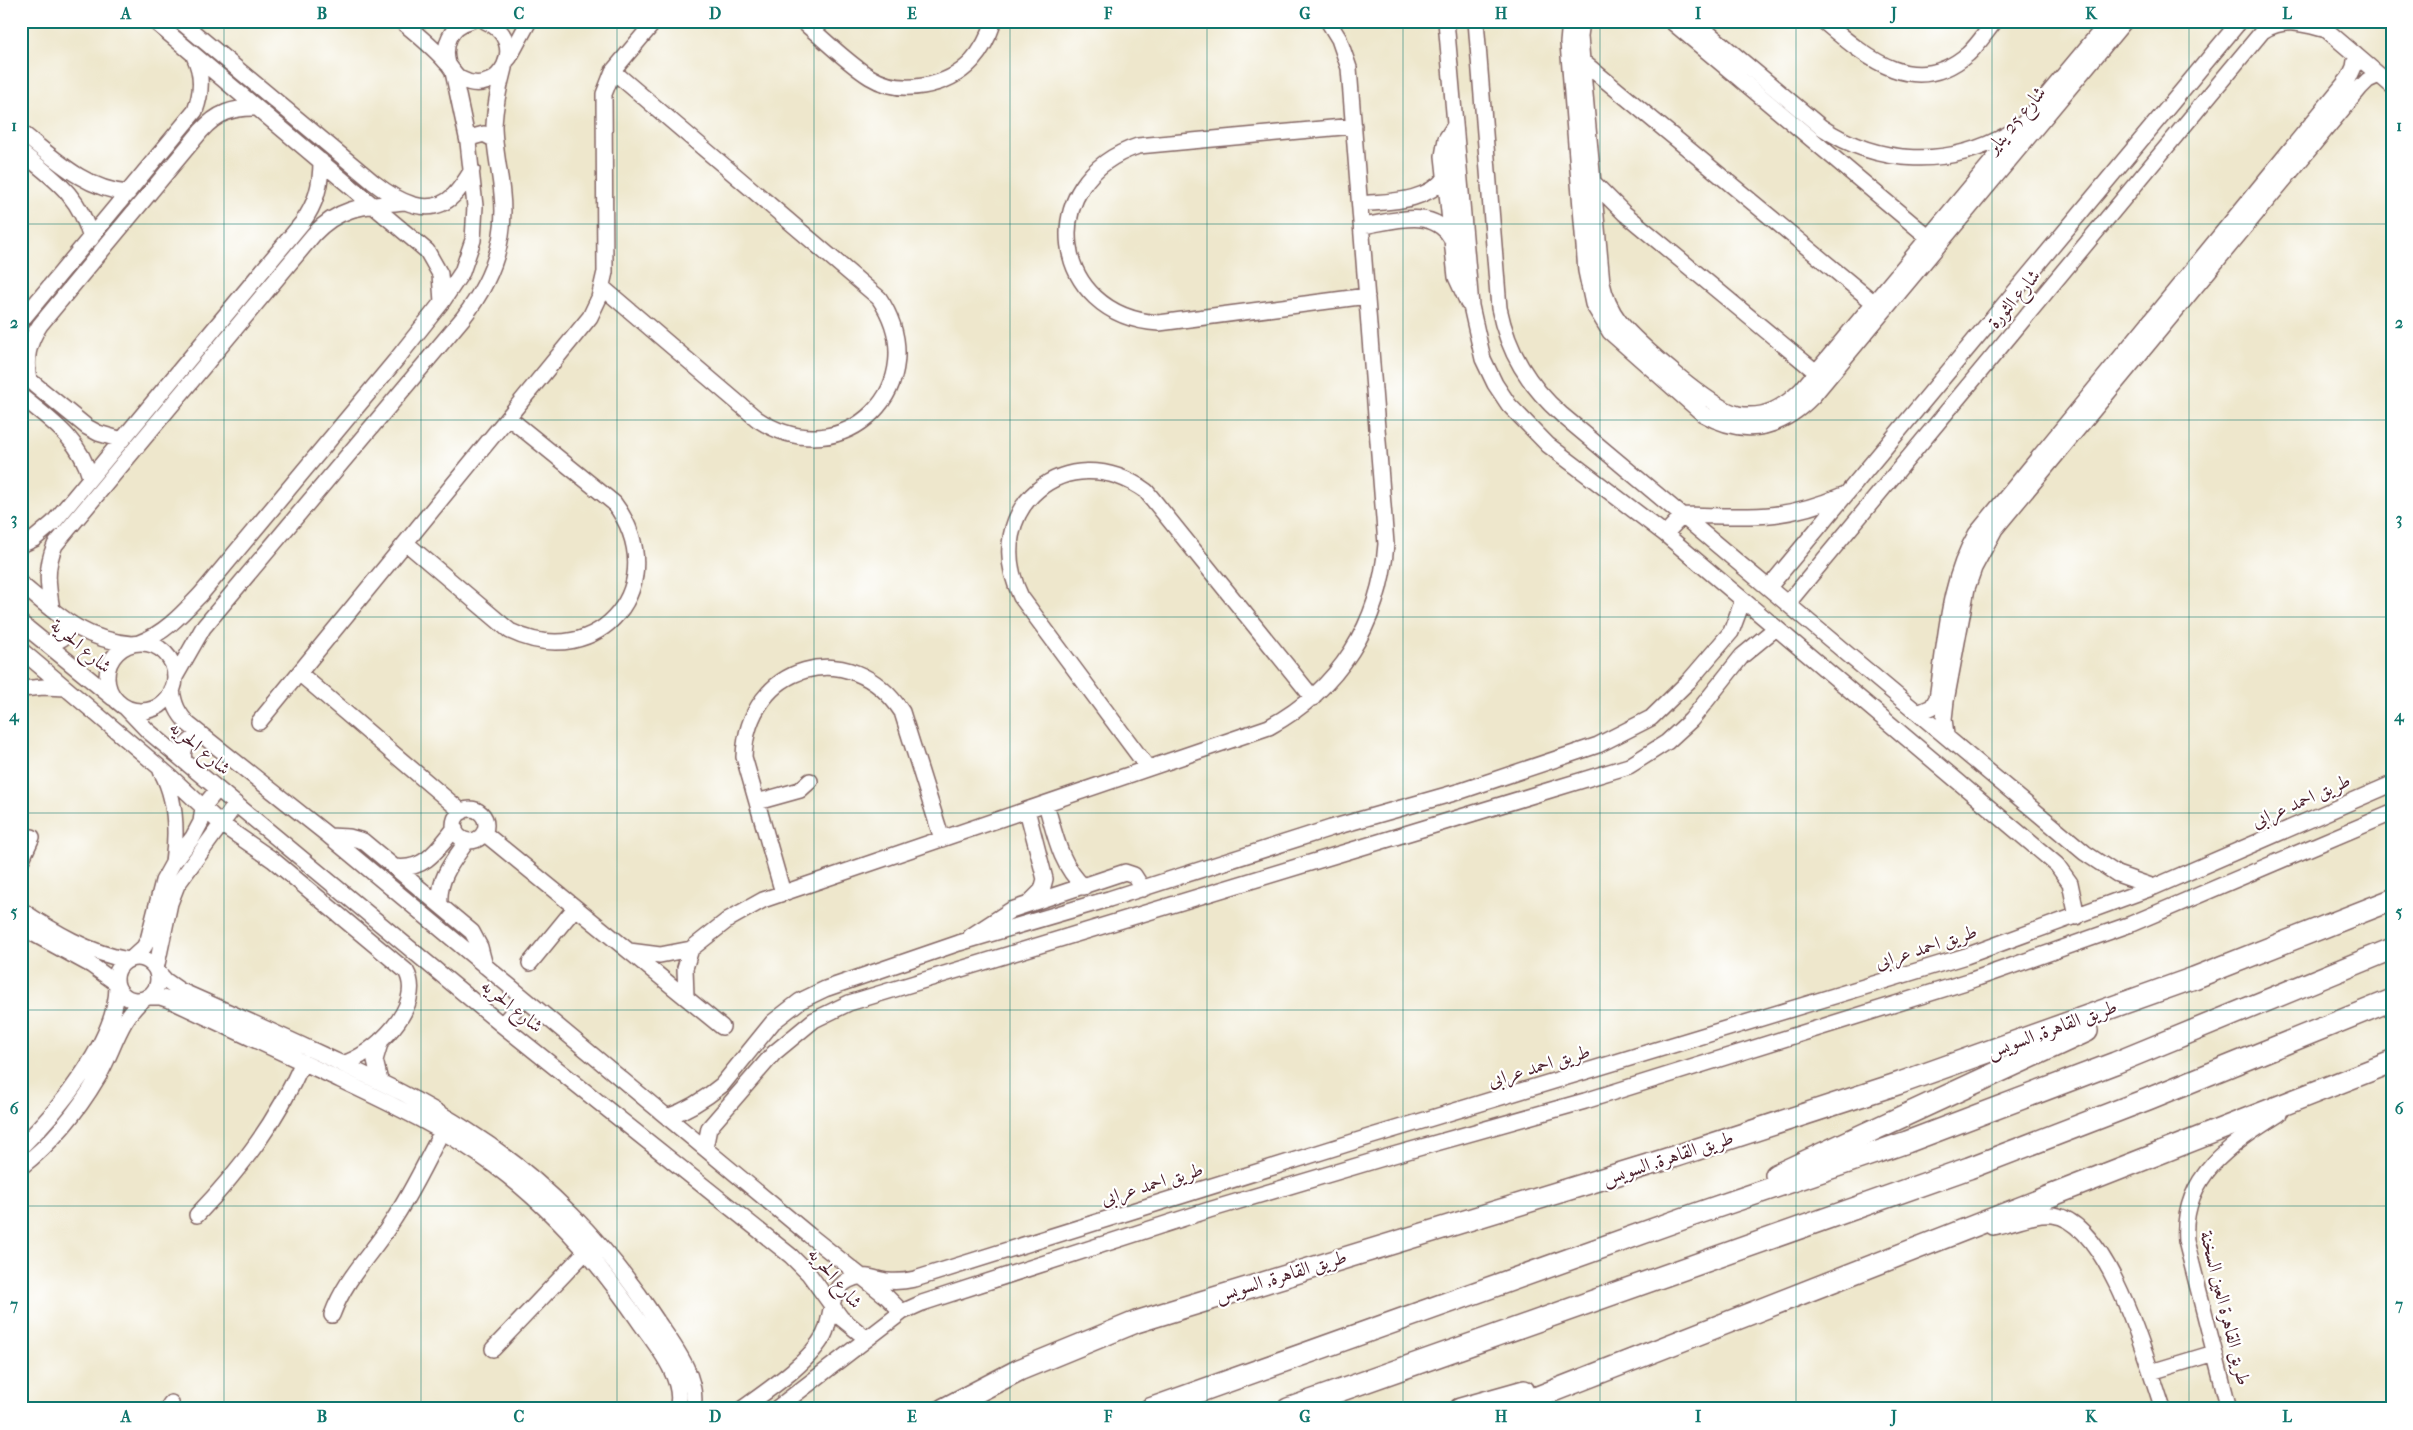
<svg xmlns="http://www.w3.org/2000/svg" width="2413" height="1430" font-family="'IM FELL French Canon',Amiri,serif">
	<rect width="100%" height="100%" fill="#fff"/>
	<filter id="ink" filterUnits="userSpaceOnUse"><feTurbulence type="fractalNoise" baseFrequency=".02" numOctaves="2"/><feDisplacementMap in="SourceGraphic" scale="10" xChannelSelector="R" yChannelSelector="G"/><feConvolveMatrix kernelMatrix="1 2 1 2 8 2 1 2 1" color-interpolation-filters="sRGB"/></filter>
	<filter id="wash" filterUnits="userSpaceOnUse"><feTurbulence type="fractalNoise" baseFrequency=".0096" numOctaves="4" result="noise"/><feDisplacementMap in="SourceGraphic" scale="20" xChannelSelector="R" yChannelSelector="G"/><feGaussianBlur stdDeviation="1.12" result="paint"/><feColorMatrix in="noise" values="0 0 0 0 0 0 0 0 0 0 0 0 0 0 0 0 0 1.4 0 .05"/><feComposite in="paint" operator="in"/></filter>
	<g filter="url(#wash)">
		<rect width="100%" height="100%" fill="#eee7cc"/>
	</g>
	<g filter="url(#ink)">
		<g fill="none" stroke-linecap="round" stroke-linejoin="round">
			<g stroke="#836563" stroke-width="18">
				<path id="minor" d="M154 21 427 251 440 274 442 302
					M180 21 373 182C396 200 429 220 454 195 461 188 467 178 472 170
					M401 21C417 34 433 47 446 62 452 68 454 75 461 79 499 100 531 41 485 21
					M802 21C824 39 846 62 870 77 901 96 948 87 972 61 983 49 989 36 994 21
					M1446 21 1471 306 1483 359 1495 384 1509 405 1548 445 1665 534 2057 865 2070 883 2077 917
					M1476 21 1499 308C1508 352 1528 385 1562 415L2085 853 2117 874 2154 887
					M1570 21 1568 43 1586 271 1593 304 1610 332 1703 414C1745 438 1780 430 1813 396L2125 21
					M1582 21 1580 36 1582 61 1602 283C1605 297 1610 309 1619 321 1636 342 1713 410 1738 414 1765 419 1784 407 1802 389L2109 21
					M1671 21 1934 242
					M1694 21 1821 127C1879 166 1949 168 2010 133
					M1823 21C1866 57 1914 100 1968 54 1978 45 1986 32 1995 21
					M2316 21 2392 86
					M2263 31C2283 18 2300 23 2323 29
					M509 58 529 21
					M1582 61 1873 302
					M448 64C443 45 450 26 470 21
					M1455 125 1446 139 1443 156 1456 277 1468 303
					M1354 126 1138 146C1034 180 1050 316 1159 323L1367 296
					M21 132C54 158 84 189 128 193
					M468 142 473 137 484 134 495 140
					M21 152C54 179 80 195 91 239
					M1593 182 1624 213 1816 372
					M1360 204C1390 201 1424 203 1445 178
					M1362 226C1391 222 1433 206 1451 238
					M602 287 757 419C844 477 937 384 879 298L613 71
					M21 321 195 111C202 92 203 75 194 56
					M22 374 87 427 98 433 122 440
					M29 380C25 359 28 343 40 325L201 131C217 113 233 107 257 108
					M21 396C50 420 80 439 90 477
					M1665 534 1683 515C1747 516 1781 522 1843 495
					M406 543 510 631C600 674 674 583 614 503L509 418
					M21 545 34 539 53 523 302 223C316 204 321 185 321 161
					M21 584C58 615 82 640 132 644
					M1769 587 2240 21
					M1788 603 2271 21
					M52 610C48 586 45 568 55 545L314 234C341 205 367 206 404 202
					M21 623 113 698
					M44 642 54 643 63 638 67 628 63 619
					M107 677a34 34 0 1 1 68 0a34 34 0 1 1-68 0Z
					M139 643C165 633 182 614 201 594L396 360 442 302 462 272 473 240 475 206 468 142 453 72
					M21 650 172 778 221 824 273 860 406 971C426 1006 374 1055 342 1064
					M299 673 462 812
					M175 677 203 628 463 318C491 282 507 240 502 194 500 171 494 148 494 125 495 106 499 87 504 68
					M21 689 44 687 66 688
					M172 690C174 705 178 713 188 724L329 836 809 1235 886 1296 902 1312
					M126 708 148 731 502 1025 791 1256 809 1274 841 1318 867 1339
					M1918 713 1932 707 1937 698C1946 643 1947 583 1976 534L2349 78 2354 67 2356 55
					M259 722 590 317 599 298 605 272 604 94 613 71 655 21
					M1946 735 1944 719 1946 701 1967 588 1974 568 1995 529 2360 88 2368 80 2379 75
					M184 760C181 746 190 737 204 737
					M1148 768 1021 597C978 509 1067 435 1146 491L1313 698
					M161 771C177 799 177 832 173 863
					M757 802 800 790 810 781
					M1046 804C1055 834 1060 865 1084 887
					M454 825a16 16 0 1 1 32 0a16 16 0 1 1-32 0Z
					M1027 810 1045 879 1042 890 1030 902
					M484 833 722 1027
					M329 836 349 837 363 841 472 932 480 947 485 966
					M21 861 32 837
					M395 867C425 871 438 849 455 828
					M783 893 744 757C747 664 851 634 902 712L942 839
					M440 904C438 878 453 861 467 841
					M21 910C54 932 89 953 128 960
					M21 927 91 965 116 983
					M971 936 1011 910 1125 872 1134 875 1143 889
					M629 951 660 955 691 949 729 919 763 900 1269 727C1339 689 1380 624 1386 544L1349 68 1339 39 1328 21
					M116 979a21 21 0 1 1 42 0a21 21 0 1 1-42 0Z
					M131 959 144 947 148 940 163 881 173 863 193 837 201 822 203 807 218 789
					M530 963 575 908
					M156 969 170 903 177 885 236 804
					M156 970 166 981 179 990C227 1011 275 1033 323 1055 372 1078 421 1100 467 1130 543 1178 608 1245 657 1321 674 1346 699 1377 693 1409
					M147 997H160L172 1001C225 1026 277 1050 330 1075 387 1102 444 1128 495 1166 553 1209 601 1265 641 1324 657 1346 686 1381 677 1409
					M686 997 685 968 691 949
					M502 1025 524 999
					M380 1081 375 1060 381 1040
					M667 1117C688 1110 705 1099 722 1085L773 1022 800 1001 825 989 959 943 1109 899 1331 828 1461 791 1598 745 1651 718 1689 681 1731 632 1743 600
					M21 1147C58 1111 117 1040 117 986
					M705 1148 709 1128 774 1053 814 1020 849 1003 1629 766 1667 742 1691 720 1742 656 1776 628
					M21 1167C52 1143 78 1111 98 1077 113 1052 120 1017 144 999
					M197 1215C241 1169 277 1121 303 1062
					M1992 1227C2011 1224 2033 1213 2053 1215 2109 1222 2147 1362 2163 1409
					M332 1315C346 1277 371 1255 392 1222 413 1191 429 1155 447 1122
					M493 1349 592 1245
					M2151 1372 2214 1353
					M167 1409 171 1403
					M742 1409C768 1390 809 1363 824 1335 834 1315 827 1286 854 1278 866 1274 877 1280 888 1281 897 1282 906 1281 915 1279L1369 1137 1966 956 2154 887 2392 784
					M776 1409 902 1312 922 1303 1209 1210 1390 1156 1585 1101 1969 981 2131 924 2392 813
					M2229 1409 2186 1241C2181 1177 2230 1145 2279 1114"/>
			</g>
			<g stroke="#836563" stroke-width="24">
				<path id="highway" d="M1776 1175 2087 1031
					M944 1409 1019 1370 1136 1322 1664 1160 1900 1083 2194 978 2392 900
					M1150 1409 1696 1214 1907 1142 2115 1063 2392 949
					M1288 1409 1969 1168 2148 1099 2392 1000
					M1460 1409 1524 1391
					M1507 1409 2392 1062"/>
			</g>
			<use href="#minor" stroke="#fff" stroke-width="15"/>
			<use href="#highway" stroke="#fff" stroke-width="21"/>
		</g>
	</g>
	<path fill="none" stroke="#0f766e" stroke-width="1" stroke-opacity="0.55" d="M224 21V1409M421 21V1409M617 21V1409M814 21V1409M1010 21V1409M1207 21V1409M1403 21V1409M1600 21V1409M1796 21V1409M1992 21V1409M2189 21V1409M21 224H2392M21 420H2392M21 617H2392M21 813H2392M21 1010H2392M21 1206H2392"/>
	<g text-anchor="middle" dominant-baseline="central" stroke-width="4.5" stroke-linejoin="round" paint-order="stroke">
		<g font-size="19" fill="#4a1f2b" stroke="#fff">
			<text transform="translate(2016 120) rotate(-50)">شارع 25 يناير</text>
			<text transform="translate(2014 299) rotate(-50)">شارع الثورة</text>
			<text transform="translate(81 646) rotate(40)">شارع الحرية</text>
			<text transform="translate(200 748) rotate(40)">شارع الحريه</text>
			<text transform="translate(2301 801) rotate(-24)">طريق احمد عرابى</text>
			<text transform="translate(1926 947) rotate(-18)">طريق احمد عرابى</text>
			<text transform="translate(512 1006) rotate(39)">شارع الحريه</text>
			<text transform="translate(2052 1029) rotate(-20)">طريق القاهرة, السويس</text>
			<text transform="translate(1539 1066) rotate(-17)">طريق احمد عرابى</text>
			<text transform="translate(1668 1158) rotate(-18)">طريق القاهرة, السويس</text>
			<text transform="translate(1152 1184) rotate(-17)">طريق احمد عرابى</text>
			<text transform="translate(1281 1276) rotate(-17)">طريق القاهرة, السويس</text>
			<text transform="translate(835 1278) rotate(50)">شارع الحريه</text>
			<text transform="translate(2225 1308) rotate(76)">طريق القاهرة العين السخنة</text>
		</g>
	</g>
	<rect width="2413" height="1430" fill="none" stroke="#fff" stroke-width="55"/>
	<rect x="28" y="28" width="2358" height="1374" fill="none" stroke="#0f766e" stroke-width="2"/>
	<g font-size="16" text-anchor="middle" font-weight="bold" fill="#0f766e">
		<text x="126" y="19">A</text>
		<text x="322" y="19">B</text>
		<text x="519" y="19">C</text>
		<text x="715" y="19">D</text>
		<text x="912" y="19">E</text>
		<text x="1108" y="19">F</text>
		<text x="1305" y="19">G</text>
		<text x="1501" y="19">H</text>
		<text x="1698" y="19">I</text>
		<text x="1894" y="19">J</text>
		<text x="2091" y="19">K</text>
		<text x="2287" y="19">L</text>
		<text x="14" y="131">1</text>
		<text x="2399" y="131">1</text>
		<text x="14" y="328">2</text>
		<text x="2399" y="328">2</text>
		<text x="14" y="524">3</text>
		<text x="2399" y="524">3</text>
		<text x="14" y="721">4</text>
		<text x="2399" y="721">4</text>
		<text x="14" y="917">5</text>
		<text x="2399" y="917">5</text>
		<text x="14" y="1114">6</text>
		<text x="2399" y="1114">6</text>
		<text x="14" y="1310">7</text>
		<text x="2399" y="1310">7</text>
		<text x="126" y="1422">A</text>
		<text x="322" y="1422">B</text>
		<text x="519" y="1422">C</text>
		<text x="715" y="1422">D</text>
		<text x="912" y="1422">E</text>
		<text x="1108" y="1422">F</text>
		<text x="1305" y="1422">G</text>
		<text x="1501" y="1422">H</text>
		<text x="1698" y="1422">I</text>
		<text x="1894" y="1422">J</text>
		<text x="2091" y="1422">K</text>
		<text x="2287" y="1422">L</text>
	</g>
</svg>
